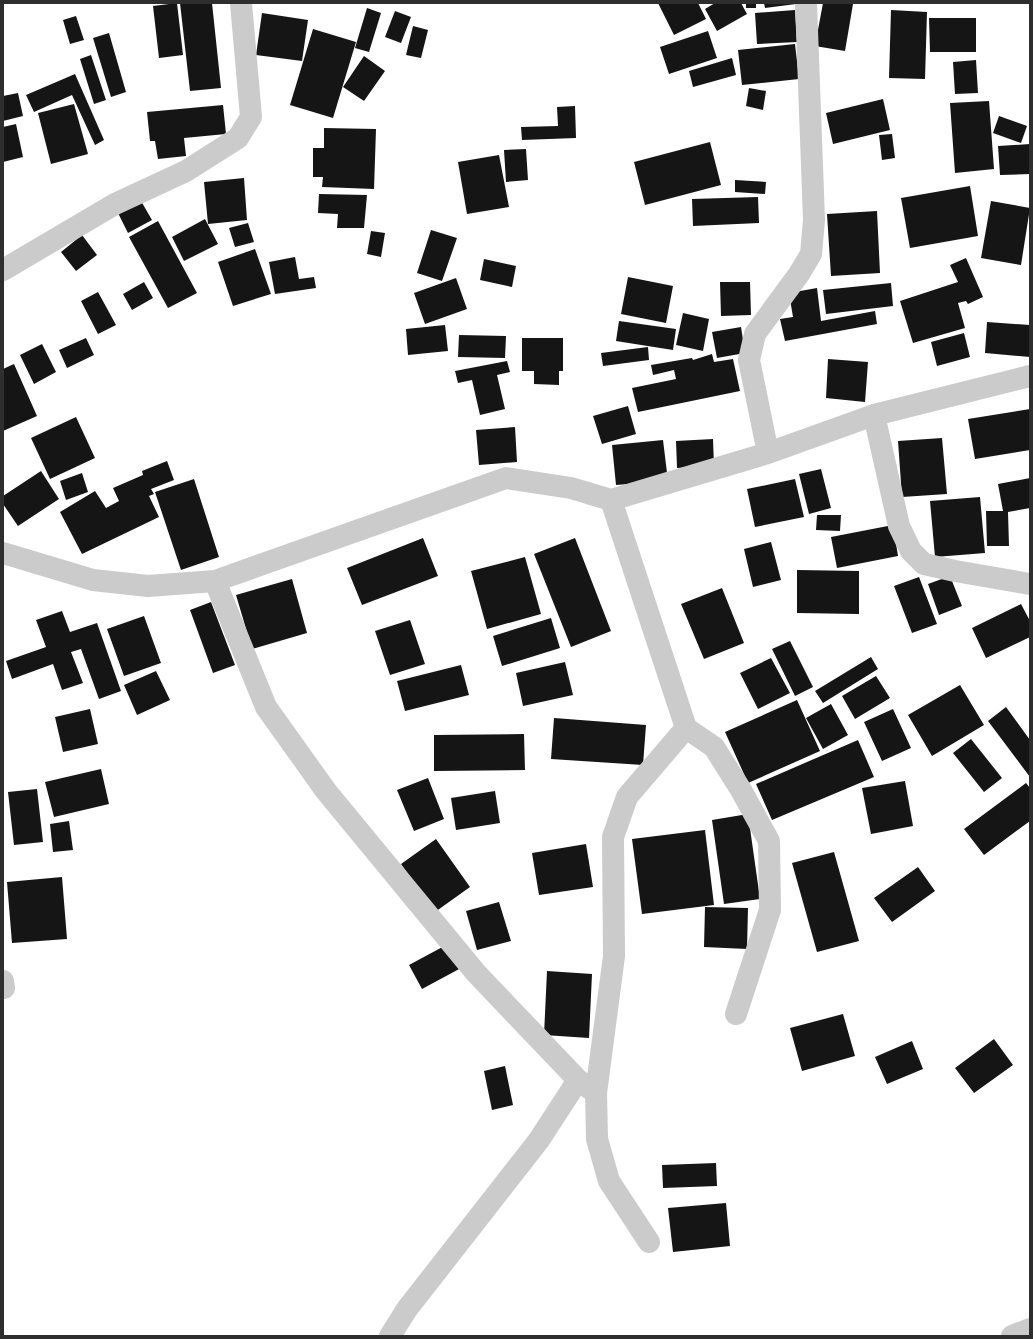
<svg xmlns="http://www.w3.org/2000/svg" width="1033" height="1339" font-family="Jost,sans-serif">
	<rect width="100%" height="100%" fill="#fff"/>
	<path fill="#151515" d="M177 3 183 55 159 58 153 6Z
		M180 3H212L221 88 190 91Z
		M658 3H698L706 19 674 35Z
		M715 3H741L747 14 717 31 705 9Z
		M746 3H756V8H746Z
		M764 3H796V4L765 8Z
		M823 3 853 4 845 51 815 46Z
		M367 8 381 13 369 52 355 48Z
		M795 10 797 42 757 44 755 13Z
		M891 10 927 12 925 79 889 78Z
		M395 11 411 17 401 43 385 37Z
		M262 13 308 20 302 61 256 55Z
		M76 16 84 40 70 44 63 20Z
		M929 18H976V52H930Z
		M413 26 428 30 421 58 406 55Z
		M313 29 356 42 333 118 290 105Z
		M708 31 717 58 669 74 660 47Z
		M109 33 126 92 111 97 93 38Z
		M795 44 799 79 742 85 738 50Z
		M91 55 106 100 94 104 80 59Z
		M364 56 385 71 364 101 343 87Z
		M732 58 736 75 693 87 689 71Z
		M976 60 978 93 955 94 953 62Z
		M75 74 104 140 95 145 72 95 34 112 26 95Z
		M749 88 766 91 763 110 746 106Z
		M18 93 23 116 3 121V96Z
		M883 99 890 130 833 144 826 113Z
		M989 101 994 169 955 173 950 103Z
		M74 104 88 154 51 164 38 113Z
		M223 105 226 134 184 138 186 156 158 159 155 141H150L147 112Z
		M575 106 576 138 522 140 521 127 558 126 557 107Z
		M999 116 1027 126 1021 143 993 133Z
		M16 124 23 157 3 162V127Z
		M324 128 376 129 374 189 322 187 323 177H313V148H324Z
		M892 134 895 158 882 160 879 135Z
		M710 142 721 185 645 205 634 162Z
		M1030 144V174L1000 175 998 146Z
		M526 149 528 180 506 182 504 150Z
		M499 155 509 207 467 214 458 162Z
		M244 178 247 220 208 224 204 182Z
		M735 180 766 182 765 194 735 192Z
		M970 186 978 236 910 248 901 198Z
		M319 194 367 195 364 228H337L338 214 318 213Z
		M758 197 759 223 693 226 692 199Z
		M141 201 152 220 128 233 118 213Z
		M991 201 1030 208 1021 265 981 258Z
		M877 211 880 273 831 276 827 214Z
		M205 219 218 244 184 261 172 237Z
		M158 221 197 293 168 308 129 237Z
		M248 223 254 242 235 247 229 228Z
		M431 230 457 238 442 281 417 273Z
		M371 231 385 233 381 257 367 254Z
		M82 235 97 255 76 271 61 252Z
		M255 249 271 294 233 306 218 262Z
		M295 257 299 279 314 277 316 288 275 294 269 262Z
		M966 258 983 297 968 304 966 301 958 303 965 328 913 343 900 301 958 282 950 265Z
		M484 259 516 266 512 287 480 280Z
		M628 277 673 286 666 323 621 314Z
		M456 278 467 309 425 324 414 293Z
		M144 282 153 298 132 310 123 294Z
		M720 282H750L751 315 721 316Z
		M891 283 893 306 826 314 823 290Z
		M817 288 821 321 875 311 877 324 785 341 780 319 793 317 789 293Z
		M98 292 116 325 98 334 81 301Z
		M683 313 709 319 703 351 676 345Z
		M619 321 676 329 673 350 616 341Z
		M987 322 1030 325V357L985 353Z
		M445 325 448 351 408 355 406 329Z
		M741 327 745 353 717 358 712 332Z
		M964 333 970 357 937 366 931 342Z
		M459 335 506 336 505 358 458 357Z
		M86 338 94 355 67 368 59 350Z
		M522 338H563V371H559V385L534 384V371H522Z
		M42 344 56 372 34 384 20 355Z
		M648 347 649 360 603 366 601 353Z
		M712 354 714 362 733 359 740 391 638 412 632 388 676 379 674 370 653 375 651 365 692 358 693 360Z
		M828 359 868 362 865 402 826 398Z
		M507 361 510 372 497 375 505 409 480 415 472 380 458 383 455 371Z
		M14 364 37 416 3 431V369Z
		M628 406 636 434 602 444 593 416Z
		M1030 409V450L975 459 968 419Z
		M76 417 95 458 50 479 31 438Z
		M515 427 517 462 479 465 476 430Z
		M942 438 947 494 902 497 898 441Z
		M713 439 714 466 677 468 676 441Z
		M663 440 668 481 616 485 612 445Z
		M167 461 174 480 151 489 154 494 149 496 159 517 82 554 60 512 95 491 106 508 119 501 113 488 143 475 142 471Z
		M821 469 831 508 809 514 799 474Z
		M41 471 59 499 18 526 3 504V496Z
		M82 473 88 492 66 500 60 481Z
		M1030 478V508L1008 512 1009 546H987L986 511H1003L998 484Z
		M194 479 219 557 181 570 155 492Z
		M795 479 804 517 755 527 747 489Z
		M980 497 985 553 935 557 930 501Z
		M817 515H841L840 531 816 530Z
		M893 525 898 556 837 568 831 537Z
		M423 538 438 576 362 605 347 568Z
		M575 538 611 631 571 647 534 554Z
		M771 542 781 580 753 587 744 549Z
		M525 557 541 614 487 629 471 571Z
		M797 570 859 571V614L797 613Z
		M950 576 962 606 939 615 928 584Z
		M919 577 937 624 912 633 894 586Z
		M292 579 307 633 252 649 236 595Z
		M722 588 744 643 704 659 681 604Z
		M211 602 235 665 213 673 190 610Z
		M1021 604 1030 621V637L986 658 972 628Z
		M62 611 70 632 97 623 121 691 99 699 81 649 71 652 83 683 62 690 53 664 12 679 6 661 46 647 36 620Z
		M144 616 161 663 124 676 107 629Z
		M551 618 560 648 502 666 493 636Z
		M410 620 425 664 390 675 375 631Z
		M790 641 813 687 795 696 772 649Z
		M871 657 878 669 823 703 815 691Z
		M771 658 790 693 758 709 740 673Z
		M565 662 573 695 523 706 516 673Z
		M461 665 469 695 405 711 397 681Z
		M156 671 170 700 137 715 124 685Z
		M876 676 890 698 855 719 842 696Z
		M960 685 984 725 932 756 908 715Z
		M797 700 820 751 748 783 725 732Z
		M831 704 848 735 823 749 806 718Z
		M1006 707 1030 740V777L988 721Z
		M90 709 98 744 63 752 55 717Z
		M893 709 911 748 882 761 864 722Z
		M554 718 646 725 643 765 551 759Z
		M524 734 525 770 434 771V735Z
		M971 739 1002 778 984 792 953 753Z
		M858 740 874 777 772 820 756 784Z
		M101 769 109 804 54 817 45 782Z
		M428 778 444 819 414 831 397 790Z
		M905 781 913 826 871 834 862 788Z
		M1026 783 1030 788V821L984 855 964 829Z
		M37 789 43 842 14 845 8 792Z
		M495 791 500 823 456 830 451 798Z
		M748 814 760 899 724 904 712 820Z
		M69 821 73 850 53 852 50 824Z
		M705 830 714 905 642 914 632 839Z
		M436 839 470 887 435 912 401 864Z
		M586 844 593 887 539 895 532 853Z
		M834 852 859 941 817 952 792 863Z
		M918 867 935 891 892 922 874 898Z
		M62 877 67 939 12 943 7 882Z
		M499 902 511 941 477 950 466 911Z
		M705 907 748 908 747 949 704 947Z
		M448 944 461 968 422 989 409 965Z
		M547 971 592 974 589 1038 544 1035Z
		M843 1014 855 1056 802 1071 790 1028Z
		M994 1039 1013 1065 974 1093 955 1068Z
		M912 1041 923 1069 887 1084 875 1057Z
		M505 1066 513 1105 492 1110 484 1071Z
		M716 1163 717 1186 663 1188 662 1165Z
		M726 1203 730 1246 673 1252 668 1208Z"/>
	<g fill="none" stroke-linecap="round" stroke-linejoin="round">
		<path stroke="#cbcbcb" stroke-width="22" d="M3 270 115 204 186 171 238 138 251 117 241 3
			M874 415 899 526 911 551 924 564 955 571 1030 584
			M768 453 749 360 755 334 799 274 811 254 814 220 806 3
			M611 500 686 728 627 797 613 837 614 956 596 1093 597 1139 609 1181 649 1242
			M3 553 93 580 148 586 215 581 506 478 571 488 611 500 768 453 874 415 1030 376
			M215 581 266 707 326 791 476 973 578 1080 596 1093
			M686 728 714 747 741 790 769 841 770 910 736 1014
			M3 981 4 988
			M390 1336 407 1309 539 1140 578 1080
			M1012 1336 1030 1329"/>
	</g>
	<rect width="1033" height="1339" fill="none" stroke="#2e2e2e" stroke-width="8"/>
</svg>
